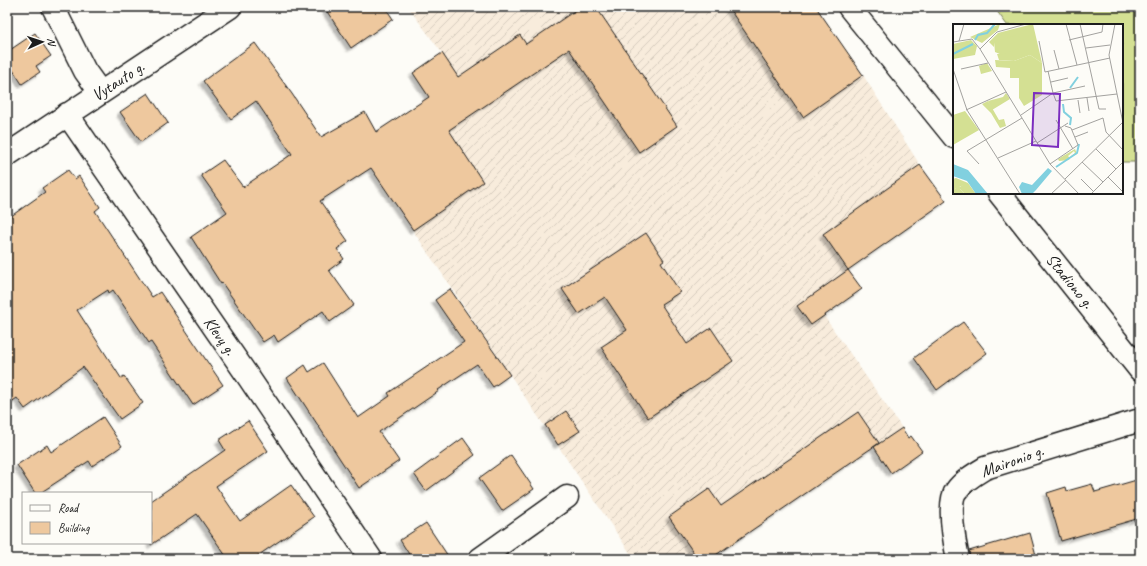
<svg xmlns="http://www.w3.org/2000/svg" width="1147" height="566" font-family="Caveat,sans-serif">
	<defs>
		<pattern id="industrial-furrows" width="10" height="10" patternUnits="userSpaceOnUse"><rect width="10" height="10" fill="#f8ecdc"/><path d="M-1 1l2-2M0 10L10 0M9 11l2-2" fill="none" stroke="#d4cabc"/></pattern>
		<filter id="shadow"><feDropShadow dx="-3.5" dy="3.5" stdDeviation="1" flood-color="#0004"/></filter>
	</defs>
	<rect width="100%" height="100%" fill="#fdfcf7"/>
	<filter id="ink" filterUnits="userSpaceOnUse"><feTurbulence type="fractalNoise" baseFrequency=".025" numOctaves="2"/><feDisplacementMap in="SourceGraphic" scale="8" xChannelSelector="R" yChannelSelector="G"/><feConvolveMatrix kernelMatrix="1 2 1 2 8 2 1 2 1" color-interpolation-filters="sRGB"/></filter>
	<g filter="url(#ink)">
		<path fill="url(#industrial-furrows)" d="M408 7H816L863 75 920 165 946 201 848 270 862 289 824 316 902 428 710 559H634L356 146 428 97 413 73 442 53Z"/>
		<path fill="#d4e093" stroke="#787e58" d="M994 7H1140V162H1122V25H1007Z"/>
		<path fill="#eec89e" stroke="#1c1c1c" filter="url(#shadow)" d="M324 7H385L393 19 351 48Z
			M580 7H596L677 126 639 152 569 49 449 130 483 182 413 230 371 168 320 201 348 241 337 249 344 259 329 270 354 305 330 322 323 311 278 342 274 335 263 342 222 283 221 284 191 237 227 212 201 175 223 160 243 187 292 154 256 101 231 119 203 81 255 43 292 94 321 137 365 112 376 132 429 97 413 73 442 53 458 77 520 35 526 44Z
			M728 7H816L863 75 803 117Z
			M35 33 51 56 36 66 40 72 22 84 7 61V52Z
			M148 93 168 123 141 142 120 112Z
			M920 165 946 201 848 270 823 234Z
			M68 170 75 179 79 176 100 207 95 211 152 297 160 292 223 385 193 405 151 342 149 343 113 290 109 293 108 290 77 310 121 378 124 376 143 403 120 419 83 367 25 409 17 398 7 405V219L45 192 42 188Z
			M646 233 664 260 661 262 680 292 661 304 687 344 711 328 733 361 648 418 601 347 627 330 605 297 579 314 562 289Z
			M848 270 862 289 811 325 797 306Z
			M450 289 510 375 493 387 477 364 438 390 439 391 379 432 399 461 359 488 287 378 305 365 309 372 323 363 358 418 390 396 388 393 464 342 435 300Z
			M963 322 987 353 937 390 914 358Z
			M566 411 580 431 558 445 545 425Z
			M858 412 879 443 710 559H698L669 517 709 489 721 506Z
			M103 417 122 446 92 466 89 461 40 493H35L17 465 47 445 51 452Z
			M248 421 268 451 216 486 240 521 291 485 314 517 253 559H228L197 514 151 545V501L225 450 219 440Z
			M902 428 908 438 911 436 922 451 891 473 874 447Z
			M463 438 475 455 426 491 414 474Z
			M511 455 534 489 502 511 479 478Z
			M1140 479V518L1061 541 1047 493 1066 487 1067 491 1092 484 1095 492Z
			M426 523 450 559H412L400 540Z
			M1030 533 1037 559H970L969 551Z"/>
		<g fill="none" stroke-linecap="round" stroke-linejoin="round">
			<g stroke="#1c1c1c" stroke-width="25">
				<path id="street" d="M53 7 85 71 100 92
					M849 7 954 137
					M67 114 249 378 371 559
					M7 155 230 7
					M999 193 1140 370
					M480 559 567 497
					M958 559C955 545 947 502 956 491 963 481 975 474 985 468L1140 420"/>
			</g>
			<use href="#street" stroke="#fdfcf7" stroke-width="22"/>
		</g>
	</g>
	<g text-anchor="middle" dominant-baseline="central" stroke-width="3" stroke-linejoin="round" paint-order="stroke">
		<g font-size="17" fill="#1c1c1c" stroke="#fdfcf7">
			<text transform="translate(118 81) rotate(-33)">Vytauto g.</text>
			<text transform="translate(1070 281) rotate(51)">Stadiono g.</text>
			<text transform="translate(220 336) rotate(55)">Klevų g.</text>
			<text transform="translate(1012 461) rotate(-20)">Maironio g.</text>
		</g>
	</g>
	<g transform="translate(953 24)">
		<rect width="170" height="170" fill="#fdfcf7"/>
		<path d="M80 0 89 39 77 31 61 37 46 36 44 30H47L41 18V23L36 18 45 9ZM34 39 39 47 28 50 26 42ZM3 154 15 159 2 165H7L12 170H0V155Z" fill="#d4e093"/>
		<path d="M47 0 45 6 29 19 17 13ZM18 16 24 22 22 31 0 35V20ZM35 77 46 96 51 95 53 102 47 104 38 89 29 80ZM122 125 124 130 117 133 122 129 121 127 115 132 117 134 116 136 106 137 105 135ZM12 159H15L23 170H12L7 165 2 166 4 162 7 163Z" fill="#d4e093"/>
		<path d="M53 69 57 75 39 86 35 77 50 73ZM12 87 26 106 0 121V91Z" fill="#d4e093"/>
		<path d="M64 11 69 18 67 24 49 31 42 28 41 18ZM77 31 89 39V71L71 82 66 74V54H57V44L43 43 42 36 61 37Z" fill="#d4e093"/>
		<path d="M0 140 15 146 35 170H23L14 157 0 152ZM95 144 99 147 83 166 79 170H69L66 163 69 158 79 161Z" fill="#81d0df"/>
		<path fill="none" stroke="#81d0df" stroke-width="2" d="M22 16 25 11 34 9 42 0M0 30 20 20M117 64 125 53M110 80 111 88 118 94 117 101M103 143 124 129 126 120"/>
		<path fill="none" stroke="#a3a29f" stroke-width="1" d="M113 0 124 41M127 0 146 85H153M162 0 156 31 170 99M116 16 149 8 150 0M6 17 11 0M86 17 92 48 157 34M0 18 19 15 27 25 44 8 73 0M133 24 157 21M27 25 97 140 126 170M101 26 106 45M0 45 14 86 67 170M8 45 35 39M98 58 115 54M132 62 100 69 103 77 164 70M134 74 136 87M125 76 127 89M13 86 53 68M68 91 100 69 95 47M103 96 120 125M119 106 150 94 153 108 170 126M122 113 135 108M84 119 115 99M143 125 163 145M45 134 83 117M129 138 150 158M26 140 14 127 69 94M97 140 125 121 118 104 112 102M155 153 170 168M112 155 170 98M128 155 140 167M98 170 113 156M138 170 170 138"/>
		<path fill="#7b2cbf" fill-opacity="0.15" stroke="#7b2cbf" stroke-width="2" d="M81 69 107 70 105 123 79 121Z"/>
		<rect width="170" height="170" fill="none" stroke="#1c1c1c" stroke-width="2"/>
	</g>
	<rect width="1147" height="566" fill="none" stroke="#fdfcf7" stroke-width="24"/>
	<rect x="12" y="12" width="1123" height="542" fill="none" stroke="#1c1c1c" stroke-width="1.5" filter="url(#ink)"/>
	<rect x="22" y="492" width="130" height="52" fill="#fdfcf7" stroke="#a3a29f"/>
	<rect x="30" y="505" width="20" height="6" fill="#fdfcf7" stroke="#a3a29f"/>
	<text x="58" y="512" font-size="12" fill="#1c1c1c">Road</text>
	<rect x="30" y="522" width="20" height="12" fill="#eec89e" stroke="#a3a29f"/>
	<text x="58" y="532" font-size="12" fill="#1c1c1c">Building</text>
	<g transform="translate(42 42) rotate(87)" stroke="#fdfcf7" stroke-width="3" paint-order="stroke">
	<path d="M0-3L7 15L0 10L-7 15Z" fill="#1c1c1c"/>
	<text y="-6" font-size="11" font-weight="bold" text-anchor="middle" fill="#1c1c1c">N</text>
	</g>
</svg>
